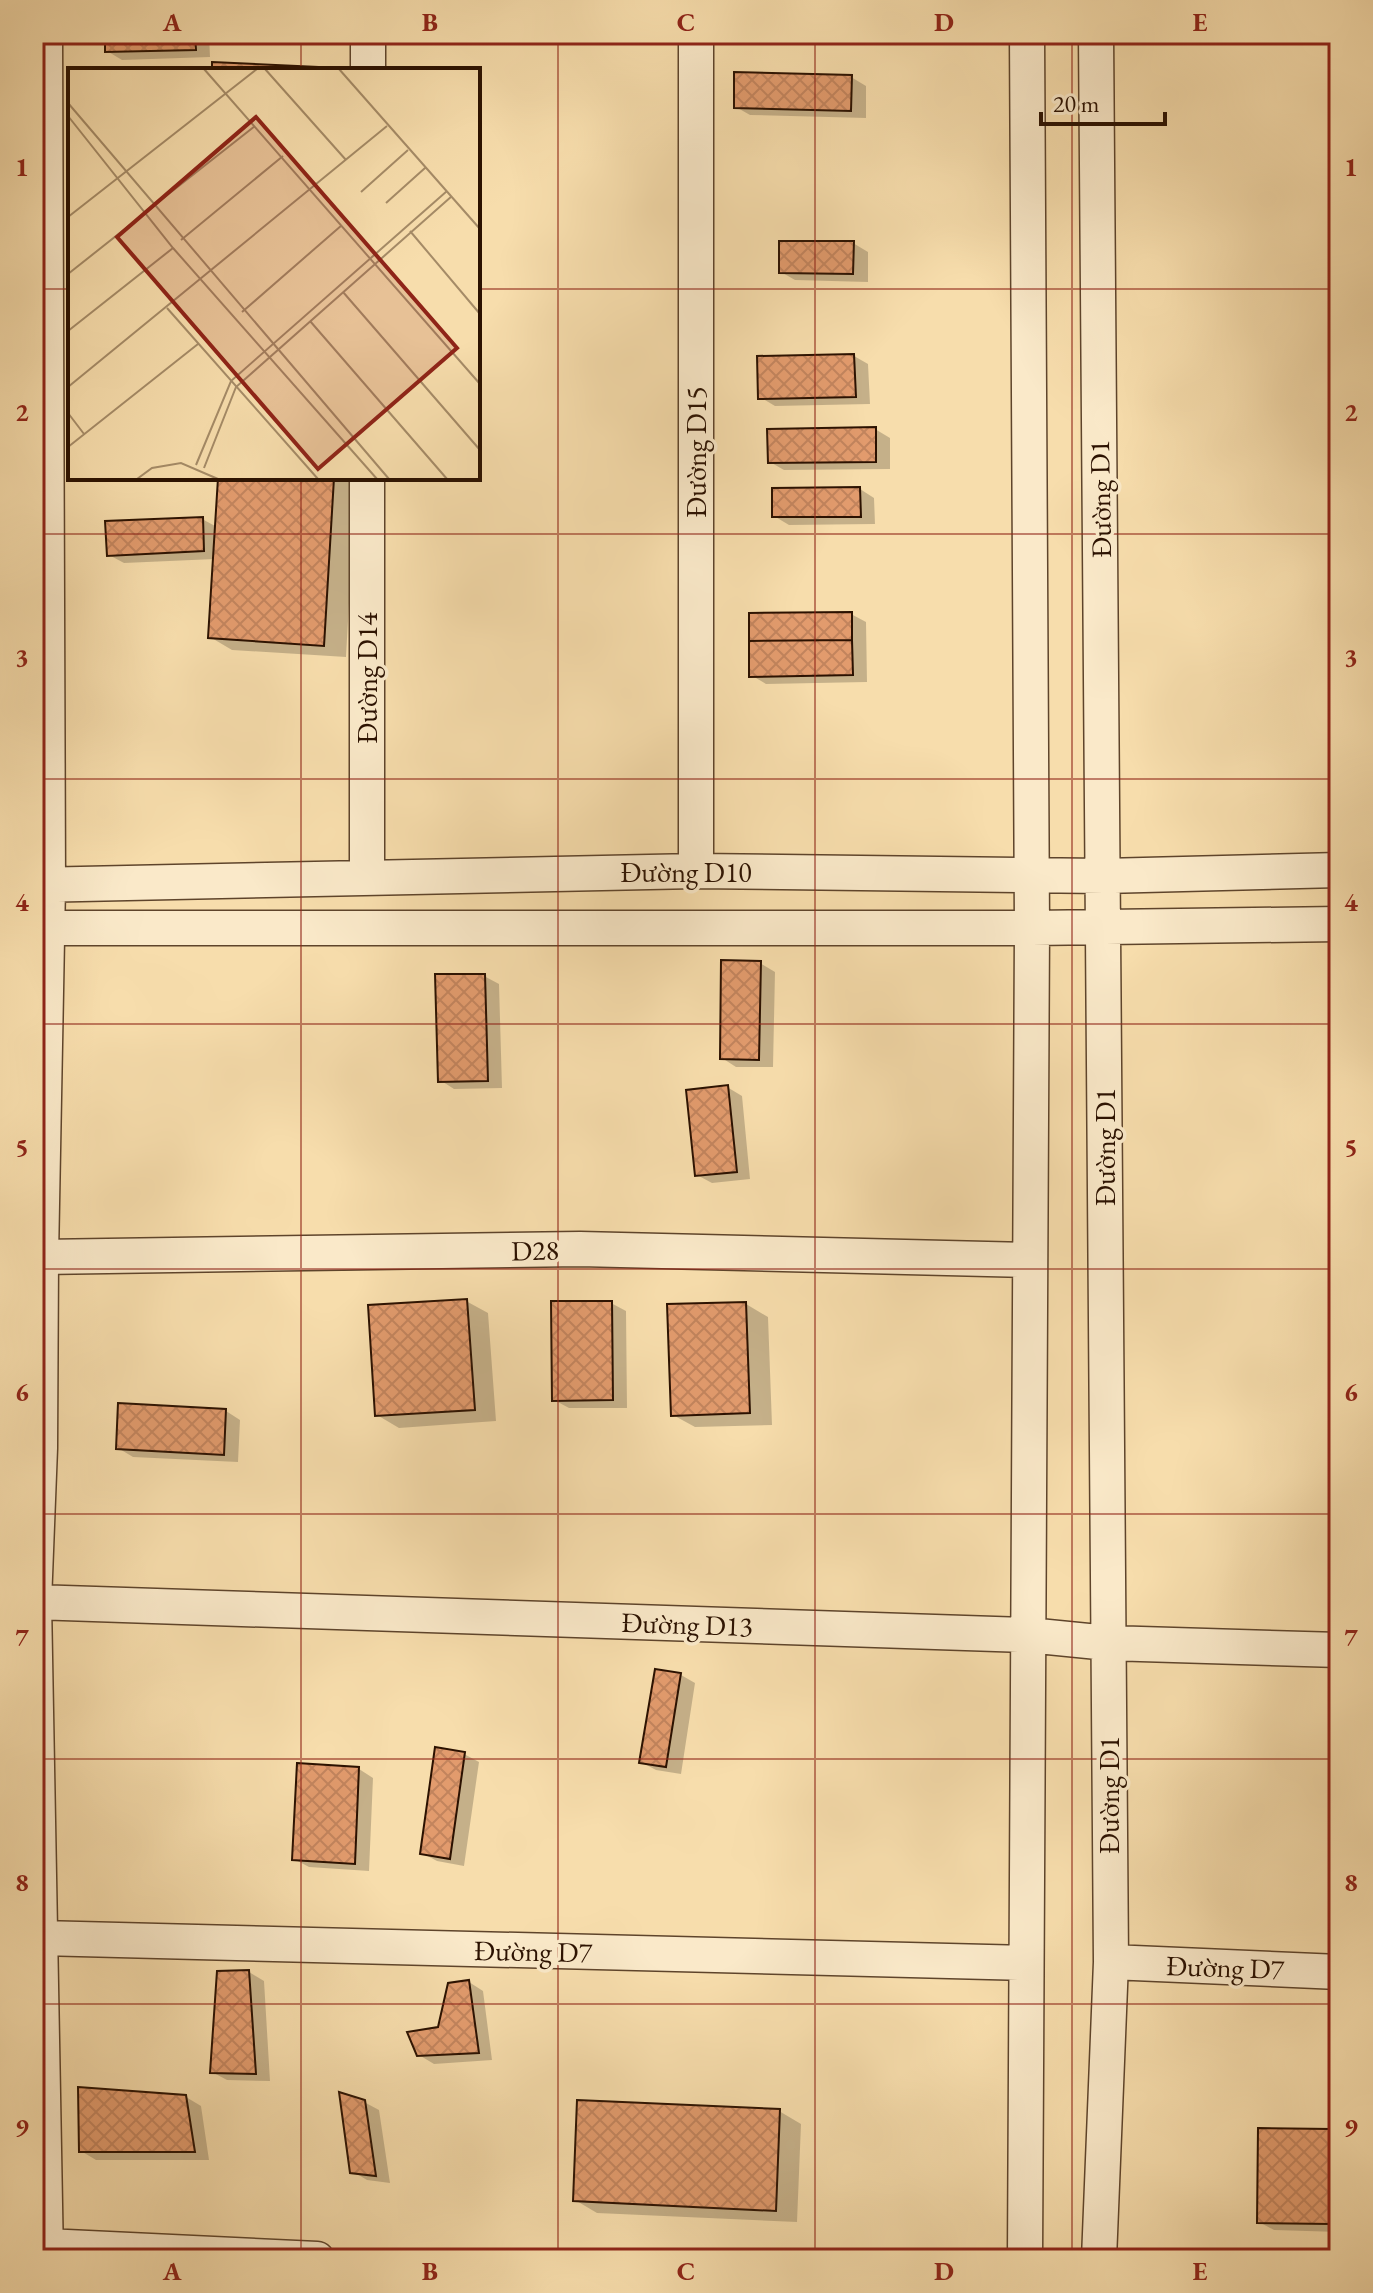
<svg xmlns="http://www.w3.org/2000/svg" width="1373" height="2293" font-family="'EB Garamond',serif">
	<defs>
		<pattern id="building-cross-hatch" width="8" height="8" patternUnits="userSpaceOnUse" patternTransform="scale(2)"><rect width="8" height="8" fill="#e29b6d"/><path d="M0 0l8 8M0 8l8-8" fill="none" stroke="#c2845d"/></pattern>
	</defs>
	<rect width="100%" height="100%" fill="#f7ddac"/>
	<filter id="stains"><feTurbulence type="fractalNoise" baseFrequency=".0025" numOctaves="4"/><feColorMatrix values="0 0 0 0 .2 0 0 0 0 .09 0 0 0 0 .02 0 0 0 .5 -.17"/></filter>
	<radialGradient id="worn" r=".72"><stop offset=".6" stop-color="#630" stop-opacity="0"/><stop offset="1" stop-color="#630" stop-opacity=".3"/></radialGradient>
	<path fill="#0003" d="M107 34H209L210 57 122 60 107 51Z
		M851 77 866 86V118L750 115 736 107Z
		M853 243 868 252V282L795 280 781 272Z
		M854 356 868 364 870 404 775 406 760 397Z
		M875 429 890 438V469L784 470 770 462Z
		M220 478H356L346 657 232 650 210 637 215 559 124 563 109 555 202 519 217 527Z
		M860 489 874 498 875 524 789 525 774 516Z
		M851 614 866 622 867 682 766 684 751 675Z
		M760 963 775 972 773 1067H736L722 1058Z
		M484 976 499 984 502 1088 454 1089 440 1080Z
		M727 1087 742 1096 750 1179 712 1183 697 1175Z
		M466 1301 488 1313 496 1421 399 1428 377 1415Z
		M611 1303 626 1311 627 1408H569L554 1400Z
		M746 1304 768 1317 772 1425 695 1427 673 1415Z
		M226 1411 240 1420 238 1462 133 1457 118 1448Z
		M656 1671 681 1675 695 1683 681 1774 656 1770 641 1762Z
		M464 1754 479 1762 464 1866 437 1861 422 1853Z
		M359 1769 373 1778 369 1871 309 1867 294 1859Z
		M249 1972 264 1981 270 2081 227 2080 212 2072Z
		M469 1982 483 1991 492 2060 434 2064 419 2055 440 2029Z
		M186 2097 201 2106 209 2160H96L81 2151Z
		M364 2102 379 2110 390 2183 367 2180 352 2171Z
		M779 2111 801 2124 797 2222 597 2213 575 2200Z
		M1331 2131 1339 2135V2232L1274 2230 1259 2222Z"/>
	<path fill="url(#building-cross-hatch)" stroke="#2b1100" stroke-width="2" d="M105 34H195L196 50 105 52Z
		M212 62 318 67V70H212Z
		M734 72 852 75 851 111 734 108Z
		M779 241H854L853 274 779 273Z
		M854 354 856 397 758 399 757 356Z
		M876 427V462L768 463 767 429Z
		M218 478H334L324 646 208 638Z
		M860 487 861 517H772V488Z
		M203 517 204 551 107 556 105 521Z
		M852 612V640L749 641V613Z
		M852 640 853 675 749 677V641Z
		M721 960 761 961 759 1060 720 1059Z
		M435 974H485L488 1081 438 1082Z
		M728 1085 737 1172 695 1176 686 1090Z
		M467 1299 475 1410 375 1416 368 1305Z
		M551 1301H612L613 1400 552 1401Z
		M746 1302 750 1413 671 1416 667 1304Z
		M118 1403 226 1409 224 1455 116 1449Z
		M655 1669 681 1673 666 1767 639 1763Z
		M435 1747 465 1752 450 1859 420 1854Z
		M297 1763 359 1767 355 1864 292 1860Z
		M249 1970 256 2074 210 2073 217 1971Z
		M469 1980 479 2053 417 2056 407 2032 438 2027 448 1983Z
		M78 2087 186 2095 195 2152H79Z
		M339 2092 365 2100 376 2176 350 2173Z
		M577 2100 780 2109 776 2211 573 2201Z
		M1258 2128 1331 2129 1330 2224 1257 2223Z"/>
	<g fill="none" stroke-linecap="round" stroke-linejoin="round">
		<g stroke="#5e442b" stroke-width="37">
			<path id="street" d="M45 34 48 885 41 1257 40 1448 34 1602 46 2259
				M696 34V871
				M1096 34 1111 1962 1099 2259
				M368 70V34
				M367 877V478
				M34 885 696 871 1104 876 1339 870
				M34 928H1032L1339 924
				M41 1257 580 1249 1030 1260
				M34 1602 1028 1635 1108 1643 1339 1650
				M40 1938 1026 1963
				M1111 1962 1339 1972
				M46 2246 317 2259
				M1025 2259 1032 928 1027 34"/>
		</g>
		<use href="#street" stroke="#fae9c9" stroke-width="34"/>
	</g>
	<path fill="none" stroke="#8f2418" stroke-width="2" stroke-opacity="0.55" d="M301 34V70M558 34V2259M815 34V2259M1072 34V2259M34 289H70M478 289H1339M301 478V2259M34 534H1339M34 779H1339M34 1024H1339M34 1269H1339M34 1514H1339M34 1759H1339M34 2004H1339"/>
	<g text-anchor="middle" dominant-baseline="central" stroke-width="7" stroke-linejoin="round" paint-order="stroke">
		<g font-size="28" fill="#2b1100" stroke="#fae9c9">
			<text transform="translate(696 452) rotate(-90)">Đường D15</text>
			<text transform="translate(1100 499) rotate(-91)">Đường D1</text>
			<text transform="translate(367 678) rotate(-90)">Đường D14</text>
			<text x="686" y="872">Đường D10</text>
			<text transform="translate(1105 1147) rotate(-90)">Đường D1</text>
			<text transform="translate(535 1250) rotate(-1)">D28</text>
			<text transform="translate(687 1624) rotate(2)">Đường D13</text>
			<text transform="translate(1109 1795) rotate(-90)">Đường D1</text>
			<text transform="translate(533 1951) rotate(1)">Đường D7</text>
			<text transform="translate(1225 1967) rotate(2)">Đường D7</text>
		</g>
	</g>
	<g transform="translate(68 68)">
		<rect width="412" height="412" fill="#f7ddac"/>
		<path fill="none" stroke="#a58b67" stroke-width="2" d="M136 1 412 316M197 1 278 92M271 1 412 161M0 35 321 411M0 48 105 180 309 411M293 124 340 82M318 135 357 100M84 139 187 58M0 149 189 1M342 163 412 246M113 172 215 88M0 206 77 145M275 224 412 382M99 240 250 411M174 244 274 157M242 253 379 411M0 263 105 180M0 319 319 58M0 345 16 366M0 379 130 276M128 397 163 313 379 123M136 400 168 319 384 128M69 411 84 400 113 395 150 411"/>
		<path fill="#8f2418" fill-opacity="0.15" stroke="#8f2418" stroke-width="4" d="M188 49 389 280 250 401 49 169Z"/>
		<rect width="412" height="412" fill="none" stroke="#2b1100" stroke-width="4"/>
	</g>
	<rect width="1373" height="2293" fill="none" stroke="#f7ddac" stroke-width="88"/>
	<path d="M1041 112v12h124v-12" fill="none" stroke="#2b1100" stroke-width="4"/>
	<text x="1053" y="112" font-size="24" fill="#2b1100" stroke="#fae9c9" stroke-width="6" paint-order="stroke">20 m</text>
	<rect x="44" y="44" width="1285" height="2205" fill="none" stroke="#8f2418" stroke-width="3"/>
	<g font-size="26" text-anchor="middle" font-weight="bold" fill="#8f2418">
		<text x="172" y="31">A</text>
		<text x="430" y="31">B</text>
		<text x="686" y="31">C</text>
		<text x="944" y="31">D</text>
		<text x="1200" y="31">E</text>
		<text x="22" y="176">1</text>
		<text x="1351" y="176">1</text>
		<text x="22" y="421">2</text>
		<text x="1351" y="421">2</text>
		<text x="22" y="666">3</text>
		<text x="1351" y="666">3</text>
		<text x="22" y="911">4</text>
		<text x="1351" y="911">4</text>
		<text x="22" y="1156">5</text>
		<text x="1351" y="1156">5</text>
		<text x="22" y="1401">6</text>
		<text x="1351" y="1401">6</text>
		<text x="22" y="1646">7</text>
		<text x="1351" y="1646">7</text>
		<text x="22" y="1891">8</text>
		<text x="1351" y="1891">8</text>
		<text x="22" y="2136">9</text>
		<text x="1351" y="2136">9</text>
		<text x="172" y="2280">A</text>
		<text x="430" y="2280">B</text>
		<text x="686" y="2280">C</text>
		<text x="944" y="2280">D</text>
		<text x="1200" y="2280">E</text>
	</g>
	<rect width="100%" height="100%" filter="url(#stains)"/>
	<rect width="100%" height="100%" fill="url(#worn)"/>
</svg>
